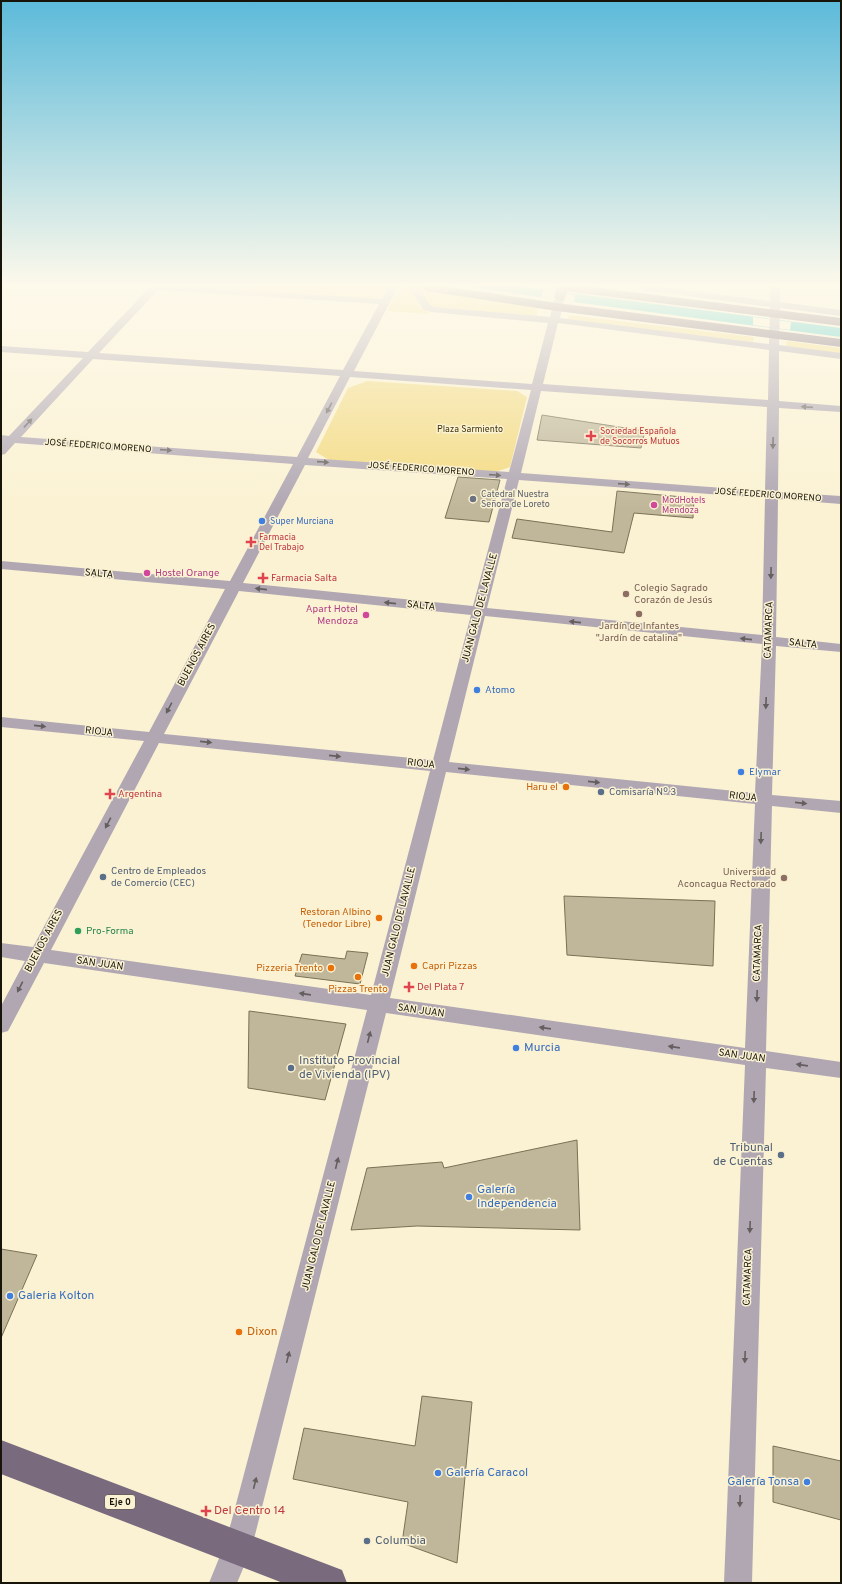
<svg xmlns="http://www.w3.org/2000/svg" width="842" height="1584" font-family="Overpass,sans-serif">
	<rect width="100%" height="100%" fill="#fbf2d3"/>
	<path fill="#f3da81" d="M189 287H386L381 296 374 299Z
		M405 287 411 289 420 307 429 312 428 314 387 311 399 289Z
		M420 289 538 308 536 317 431 307Z
		M569 315 754 337 753 342 568 320Z
		M787 341 841 348V354L786 347Z
		M367 381 517 391 527 397 510 467 495 472 329 460 316 452 348 388Z"/>
	<path fill="#2ac2c6" d="M473 287H522L841 328V337L574 302Z"/>
	<path fill="#fbf2d3" d="M544 290 575 295 574 302 541 297Z
		M753 317 791 322 790 330 753 325Z"/>
	<path fill="#c0b79a" stroke="#797155" d="M542 415 645 431 641 448 537 440Z
		M458 477 500 480 489 522 445 518Z
		M617 491 694 498 693 518 634 513 624 553 512 538 517 519 612 532Z
		M564 896 715 901 713 966 567 955Z
		M347 951 368 953 360 984 295 976 302 954 345 959Z
		M249 1011 346 1024 325 1100 248 1088Z
		M577 1140 580 1230 417 1226 351 1230 367 1168 442 1162 444 1168Z
		M1 1249 37 1255 1 1338Z
		M422 1396 472 1402 457 1563 402 1543 408 1502 293 1479 304 1428 415 1446Z
		M773 1446 841 1461V1520L773 1502Z"/>
	<g fill="none" stroke-linecap="round" stroke-linejoin="round">
		<path fill="#b0a7b3" fill-rule="evenodd" d="M150 287H196L382 299 388 287H398L354 371 532 384 548 323 431 312 423 309 409 287H419L430 305 435 307 550 317 555 297 560 294 565 297 560 318 769 344 770 307 644 290 639 287H663L770 301V287H780V302L841 310V316L780 308 779 345 841 353V359L779 351V401L841 406V412L779 408 778 492 841 496V504L778 499 776 637 841 644V652L776 646 772 795 841 801V813L772 806 766 1051 841 1062V1078L766 1068 752 1583H724L745 1065 386 1013 252 1547 237 1583H209L224 1546 231 1523 367 1010 44 963 8 1031 1 1033V1006L25 961 1 957V943L33 947 144 741 1 727V717L149 732 225 589 1 569V561L230 581 293 464 15 443 5 454 1 455V435L9 436 83 358 1 352V346L88 352ZM158 290 379 304 343 370 99 353ZM558 323 769 350 768 400 543 384ZM93 359 340 376 297 457 21 437ZM350 377 531 390 509 472 308 458ZM541 391 767 407 765 491 521 473ZM305 465 507 479 473 606 243 583ZM519 480 765 498 762 635 487 608ZM239 591 471 615 433 760 164 734ZM485 616 762 644 755 793 449 762ZM159 743 430 771 371 995 51 950ZM446 772 755 804 745 1048 390 998Z"/>
		<path fill="#796a7e" fill-rule="evenodd" d="M557 287H569L564 300 560 301 554 297Z
			M1 1440 329 1565 342 1570 347 1583H283L1 1474Z"/>
		<path fill="#66546b" fill-rule="evenodd" d="M420 287H448L557 303 841 339V347L557 311 426 291Z
			M559 287H592L841 318V326L565 291Z"/>
	</g>
	<defs><path id="oneway-solid" d="M-6-.8H1V-3.2L6.5 0L1 3.2V.8H-6Z"/></defs>
	<g fill="#645e5e">
		<use href="#oneway-solid" transform="translate(807 407) rotate(-176)"/>
		<use href="#oneway-solid" transform="translate(329 408) rotate(118)"/>
		<use href="#oneway-solid" transform="translate(28 423) rotate(-47)"/>
		<use href="#oneway-solid" transform="translate(773 443) rotate(91)"/>
		<use href="#oneway-solid" transform="translate(166 450) rotate(4)"/>
		<use href="#oneway-solid" transform="translate(323 462) rotate(4)"/>
		<use href="#oneway-solid" transform="translate(495 475) rotate(4)"/>
		<use href="#oneway-solid" transform="translate(624 484) rotate(4)"/>
		<use href="#oneway-solid" transform="translate(771 573) rotate(91)"/>
		<use href="#oneway-solid" transform="translate(261 589) rotate(-174)"/>
		<use href="#oneway-solid" transform="translate(390 603) rotate(-174)"/>
		<use href="#oneway-solid" transform="translate(575 622) rotate(-174)"/>
		<use href="#oneway-solid" transform="translate(746 639) rotate(-174)"/>
		<use href="#oneway-solid" transform="translate(766 703) rotate(92)"/>
		<use href="#oneway-solid" transform="translate(169 708) rotate(118)"/>
		<use href="#oneway-solid" transform="translate(40 726) rotate(6)"/>
		<use href="#oneway-solid" transform="translate(206 742) rotate(6)"/>
		<use href="#oneway-solid" transform="translate(335 756) rotate(6)"/>
		<use href="#oneway-solid" transform="translate(464 769) rotate(6)"/>
		<use href="#oneway-solid" transform="translate(594 782) rotate(6)"/>
		<use href="#oneway-solid" transform="translate(801 803) rotate(6)"/>
		<use href="#oneway-solid" transform="translate(108 823) rotate(118)"/>
		<use href="#oneway-solid" transform="translate(761 838) rotate(92)"/>
		<use href="#oneway-solid" transform="translate(20 987) rotate(117)"/>
		<use href="#oneway-solid" transform="translate(305 994) rotate(-172)"/>
		<use href="#oneway-solid" transform="translate(757 996) rotate(92)"/>
		<use href="#oneway-solid" transform="translate(545 1028) rotate(-172)"/>
		<use href="#oneway-solid" transform="translate(369 1037) rotate(-76)"/>
		<use href="#oneway-solid" transform="translate(674 1047) rotate(-172)"/>
		<use href="#oneway-solid" transform="translate(802 1065) rotate(-172)"/>
		<use href="#oneway-solid" transform="translate(754 1097) rotate(92)"/>
		<use href="#oneway-solid" transform="translate(337 1163) rotate(-76)"/>
		<use href="#oneway-solid" transform="translate(750 1227) rotate(92)"/>
		<use href="#oneway-solid" transform="translate(288 1357) rotate(-76)"/>
		<use href="#oneway-solid" transform="translate(745 1357) rotate(92)"/>
		<use href="#oneway-solid" transform="translate(255 1483) rotate(-76)"/>
		<use href="#oneway-solid" transform="translate(740 1501) rotate(92)"/>
	</g>
	<linearGradient id="sky" x2="0" y2="1"><stop stop-color="#5cbada"/><stop offset="0.56" stop-color="#fdf9eb"/><stop offset="1" stop-color="#fdf9eb" stop-opacity="0"/></linearGradient>
	<rect width="842" height="508" fill="url(#sky)"/>
	<g fill="#e0444e" stroke="#fbf2d3" stroke-width="1.5">
		<path d="M589 430h4v4h4v4h-4v4h-4v-4h-4v-4h4z"/>
		<path d="M249 536h4v4h4v4h-4v4h-4v-4h-4v-4h4z"/>
		<path d="M261 572h4v4h4v4h-4v4h-4v-4h-4v-4h4z"/>
		<path d="M108 788h4v4h4v4h-4v4h-4v-4h-4v-4h4z"/>
		<path d="M407 981h4v4h4v4h-4v4h-4v-4h-4v-4h4z"/>
		<path d="M204 1505h4v4h4v4h-4v4h-4v-4h-4v-4h4z"/>
	</g>
	<circle fill="#6b7280" stroke="#fbf2d3" stroke-width="1.5" cx="473" cy="499" r="4"/>
	<g fill="#d1479c" stroke="#fbf2d3" stroke-width="1.5">
		<circle cx="654" cy="505" r="4"/>
		<circle cx="147" cy="573" r="4"/>
		<circle cx="366" cy="615" r="4"/>
	</g>
	<g fill="#3f7fe0" stroke="#fbf2d3" stroke-width="1.5">
		<circle cx="262" cy="521" r="4"/>
		<circle cx="477" cy="690" r="4"/>
		<circle cx="741" cy="772" r="4"/>
		<circle cx="516" cy="1048" r="4"/>
		<circle cx="469" cy="1197" r="4"/>
		<circle cx="10" cy="1296" r="4"/>
		<circle cx="438" cy="1473" r="4"/>
		<circle cx="807" cy="1482" r="4"/>
	</g>
	<g fill="#8d6e63" stroke="#fbf2d3" stroke-width="1.5">
		<circle cx="626" cy="594" r="4"/>
		<circle cx="639" cy="614" r="4"/>
		<circle cx="784" cy="878" r="4"/>
	</g>
	<g fill="#e8710a" stroke="#fbf2d3" stroke-width="1.5">
		<circle cx="566" cy="787" r="4"/>
		<circle cx="379" cy="918" r="4"/>
		<circle cx="414" cy="966" r="4"/>
		<circle cx="331" cy="968" r="4"/>
		<circle cx="358" cy="977" r="4"/>
		<circle cx="239" cy="1332" r="4"/>
	</g>
	<g fill="#5c6f8a" stroke="#fbf2d3" stroke-width="1.5">
		<circle cx="601" cy="792" r="4"/>
		<circle cx="103" cy="877" r="4"/>
		<circle cx="291" cy="1068" r="4"/>
		<circle cx="781" cy="1155" r="4"/>
		<circle cx="367" cy="1541" r="4"/>
	</g>
	<circle fill="#2e9e5b" stroke="#fbf2d3" stroke-width="1.5" cx="78" cy="931" r="4"/>
	<g text-anchor="middle" dominant-baseline="central" stroke-width="3" stroke-linejoin="round" paint-order="stroke">
		<g font-size="9" fill="#3d3207" stroke="#fbf2d3">
			<text x="470" y="429">Plaza Sarmiento</text>
		</g>
		<g font-size="9" fill="#be3a42" stroke="#fbf2d3" text-anchor="start">
			<text x="600" y="431">Sociedad Española<tspan x="600" dy="10">de Socorros Mutuos</tspan></text>
			<text x="259" y="537">Farmacia<tspan x="259" dy="10">Del Trabajo</tspan></text>
		</g>
		<g font-size="9" fill="#171409" stroke="#fbf2d3">
			<text transform="translate(98 446) rotate(4)">JOSÉ FEDERICO MORENO</text>
			<text transform="translate(421 469) rotate(4)">JOSÉ FEDERICO MORENO</text>
			<text transform="translate(768 495) rotate(4)">JOSÉ FEDERICO MORENO</text>
		</g>
		<g font-size="9" fill="#5b616d" stroke="#fbf2d3" text-anchor="start">
			<text x="481" y="494">Catedral Nuestra<tspan x="481" dy="10">Señora de Loreto</tspan></text>
		</g>
		<g font-size="9" fill="#b23c85" stroke="#fbf2d3" text-anchor="start">
			<text x="662" y="500">ModHotels<tspan x="662" dy="10">Mendoza</tspan></text>
		</g>
		<g font-size="9" fill="#366cbe" stroke="#fbf2d3" text-anchor="start">
			<text x="270" y="521">Super Murciana</text>
		</g>
		<rect fill="#fbf2d3" stroke="#5b5746" stroke-width="1" x="105" y="1495" width="30" height="14" rx="3"/>
		<g font-size="9" font-weight="bold" fill="#171409">
			<text x="120" y="1502">Eje 0</text>
		</g>
		<g font-size="10" fill="#b23c85" stroke="#fbf2d3" text-anchor="start">
			<text x="155" y="573">Hostel Orange</text>
			<text x="358" y="609" text-anchor="end">Apart Hotel<tspan x="358" dy="12">Mendoza</tspan></text>
		</g>
		<g font-size="10" fill="#171409" stroke="#fbf2d3">
			<text transform="translate(99 574) rotate(5)">SALTA</text>
			<text transform="translate(421 606) rotate(6)">SALTA</text>
			<text transform="translate(480 608) rotate(-75)">JUAN GALO DE LAVALLE</text>
			<text transform="translate(769 630) rotate(-88)">CATAMARCA</text>
			<text transform="translate(803 644) rotate(6)">SALTA</text>
			<text transform="translate(197 655) rotate(-62)">BUENOS AIRES</text>
			<text transform="translate(99 732) rotate(6)">RIOJA</text>
			<text transform="translate(421 764) rotate(6)">RIOJA</text>
			<text transform="translate(743 797) rotate(6)">RIOJA</text>
			<text transform="translate(399 922) rotate(-76)">JUAN GALO DE LAVALLE</text>
			<text transform="translate(44 941) rotate(-62)">BUENOS AIRES</text>
			<text transform="translate(758 953) rotate(-88)">CATAMARCA</text>
			<text transform="translate(100 964) rotate(8)">SAN JUAN</text>
			<text transform="translate(421 1011) rotate(8)">SAN JUAN</text>
			<text transform="translate(742 1056) rotate(8)">SAN JUAN</text>
			<text transform="translate(319 1236) rotate(-76)">JUAN GALO DE LAVALLE</text>
			<text transform="translate(748 1277) rotate(-88)">CATAMARCA</text>
		</g>
		<g font-size="10" fill="#be3a42" stroke="#fbf2d3" text-anchor="start">
			<text x="271" y="578">Farmacia Salta</text>
			<text x="118" y="794">Argentina</text>
			<text x="417" y="987">Del Plata 7</text>
		</g>
		<g font-size="10" fill="#785e54" stroke="#fbf2d3" text-anchor="start">
			<text x="634" y="588">Colegio Sagrado<tspan x="634" dy="12">Corazón de Jesús</tspan></text>
			<text x="639" y="626" text-anchor="middle">Jardín de Infantes<tspan x="639" dy="12">"Jardín de catalina"</tspan></text>
			<text x="776" y="872" text-anchor="end">Universidad<tspan x="776" dy="12">Aconcagua Rectorado</tspan></text>
		</g>
		<g font-size="10" fill="#366cbe" stroke="#fbf2d3" text-anchor="start">
			<text x="485" y="690">Atomo</text>
			<text x="749" y="772">Elymar</text>
		</g>
		<g font-size="10" fill="#c56008" stroke="#fbf2d3" text-anchor="end">
			<text x="558" y="787">Haru el</text>
			<text x="371" y="912">Restoran Albino<tspan x="371" dy="12">(Tenedor Libre)</tspan></text>
			<text x="422" y="966" text-anchor="start">Capri Pizzas</text>
			<text x="323" y="968">Pizzeria Trento</text>
			<text x="358" y="989" text-anchor="middle">Pizzas Trento</text>
		</g>
		<g font-size="10" fill="#4e5e75" stroke="#fbf2d3" text-anchor="start">
			<text x="609" y="792">Comisaría Nº 3</text>
			<text x="111" y="871">Centro de Empleados<tspan x="111" dy="12">de Comercio (CEC)</tspan></text>
		</g>
		<g font-size="10" fill="#27864d" stroke="#fbf2d3" text-anchor="start">
			<text x="86" y="931">Pro-Forma</text>
		</g>
		<g font-size="12" fill="#366cbe" stroke="#fbf2d3" text-anchor="start">
			<text x="524" y="1048">Murcia</text>
			<text x="477" y="1190">Galería<tspan x="477" dy="14">Independencia</tspan></text>
			<text x="18" y="1296">Galeria Kolton</text>
			<text x="446" y="1473">Galería Caracol</text>
			<text x="799" y="1482" text-anchor="end">Galería Tonsa</text>
		</g>
		<g font-size="12" fill="#4e5e75" stroke="#fbf2d3" text-anchor="start">
			<text x="299" y="1061">Instituto Provincial<tspan x="299" dy="14">de Vivienda (IPV)</tspan></text>
			<text x="773" y="1148" text-anchor="end">Tribunal<tspan x="773" dy="14">de Cuentas</tspan></text>
			<text x="375" y="1541">Columbia</text>
		</g>
		<g font-size="12" fill="#c56008" stroke="#fbf2d3" text-anchor="start">
			<text x="247" y="1332">Dixon</text>
		</g>
		<g font-size="12" fill="#be3a42" stroke="#fbf2d3" text-anchor="start">
			<text x="214" y="1511">Del Centro 14</text>
		</g>
	</g>
	<rect width="842" height="1584" fill="none" stroke="#171409" stroke-width="4"/>
</svg>
